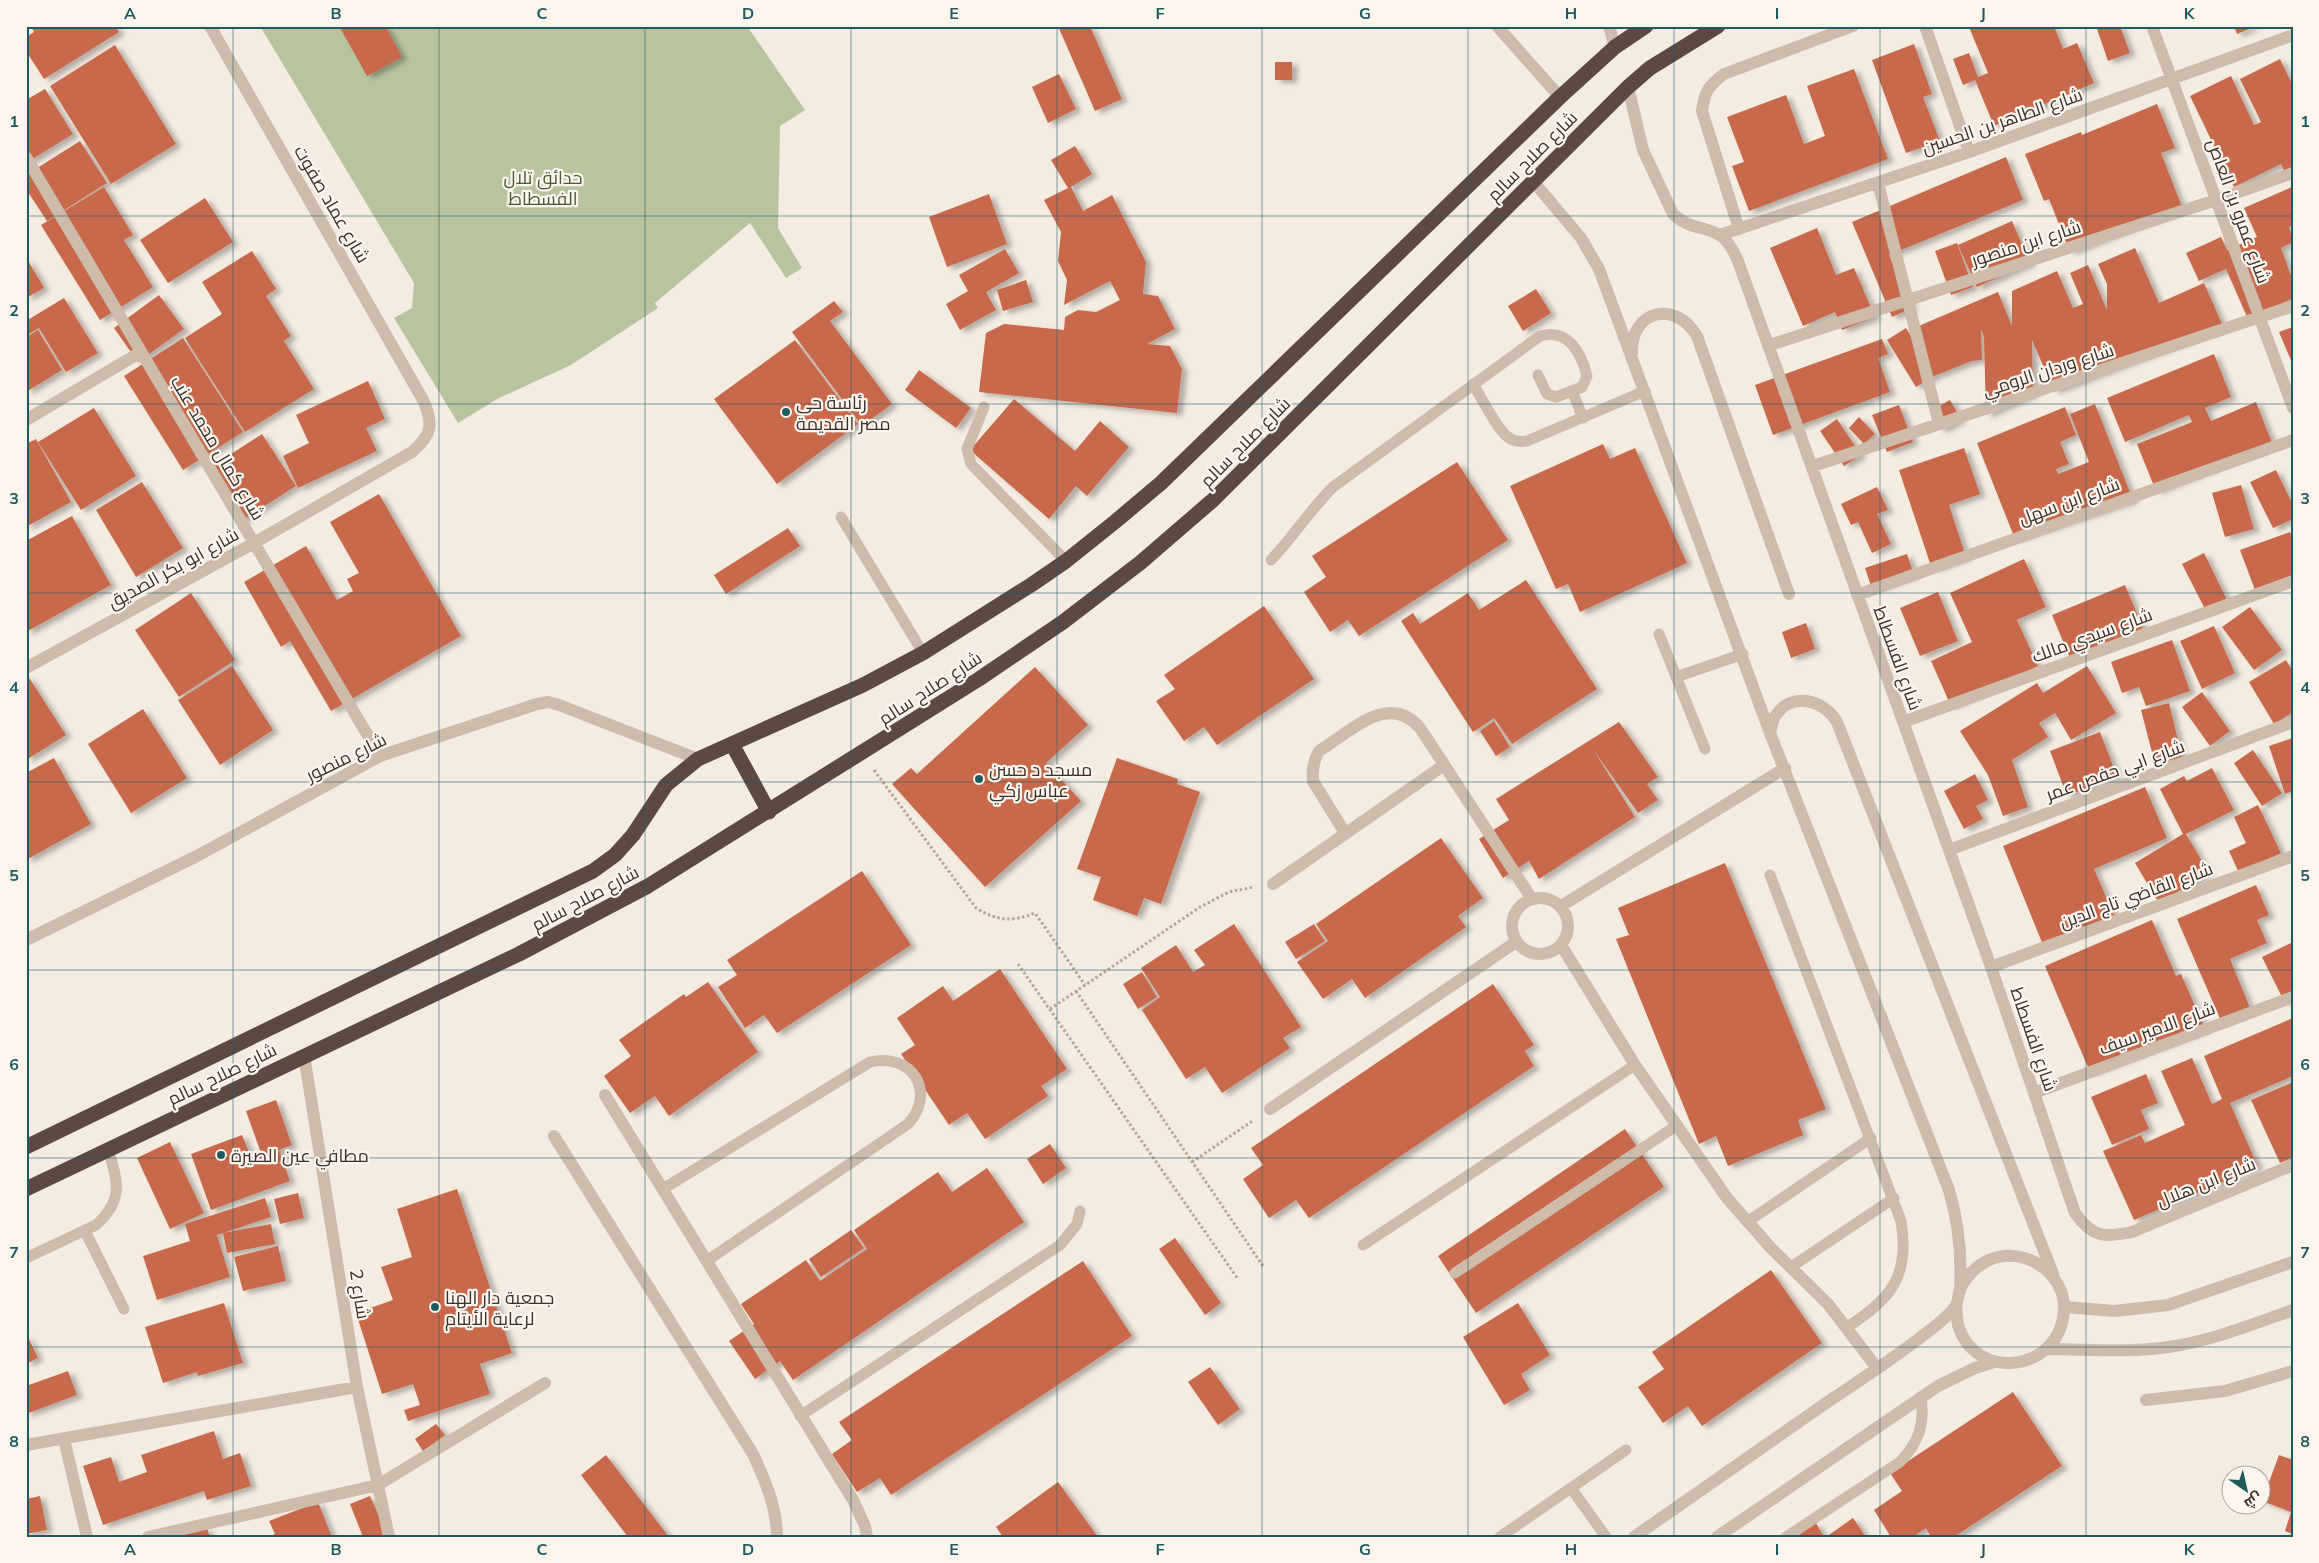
<svg xmlns="http://www.w3.org/2000/svg" width="2319" height="1563" font-family="Mulish,Cairo,sans-serif">
	<defs>
		<filter id="shadow"><feDropShadow dx="5.5" dy="3" stdDeviation="2.5" flood-color="#0004"/></filter>
	</defs>
	<rect width="100%" height="100%" fill="#f4ebe1"/>
	<path fill="#b8c4a0" d="M260 26H747L805 110 780 126 778 228 802 268 786 278 750 223 655 303 658 308 571 365 499 398 458 423 394 318 412 308 414 283Z"/>
	<path fill="#c8694b" filter="url(#shadow)" d="M31 26H115L119 32 44 79 26 51V37L34 32Z
		M339 26H385L402 57 367 76Z
		M1058 26H1078L1079 29 1090 26 1122 99 1095 111Z
		M1971 26H2054L2063 49 2077 43 2094 83 1994 126 1975 80 1963 85 1953 59 1969 53 1978 77 1988 73 1969 27Z
		M2096 26H2120L2130 53 2108 61Z
		M2234 26H2256L2237 34Z
		M1914 44 1932 94 1923 97 1940 141 1906 153 1872 60Z
		M115 45 176 144 111 184 50 86Z
		M2280 59 2293 86V174L2287 177 2281 164 2234 187 2190 96 2231 76 2254 125 2261 122 2240 79Z
		M1275 62H1292V80H1275Z
		M1854 69 1888 159 1749 211 1732 166 1744 162 1727 117 1786 95 1804 144 1825 136 1807 86Z
		M1059 74 1076 109 1048 123 1032 87Z
		M45 89 73 134 26 163V100Z
		M2157 104 2175 148 2161 153 2182 207 2070 252 2049 199 2044 201 2025 154 2081 132 2082 135Z
		M80 141 107 183 47 221 26 189V175Z
		M1075 146 1092 174 1071 187 1083 211 1112 195 1146 262 1143 294 1158 296 1175 329 1147 344 1170 346 1182 369 1177 413 979 392 986 333 1004 324 1064 330 1065 317 1078 310 1096 312 1120 300 1110 281 1064 305 1067 280 1058 261 1061 232 1044 200 1068 188 1051 160Z
		M2006 157 2023 200 1889 255 1912 308 1892 317 1852 222Z
		M104 187 133 235 124 240 153 287 100 320 41 225Z
		M2292 187 2293 225 2289 227 2293 242 2281 248 2293 281V298L2248 319 2226 269 2199 281 2186 253 2221 237 2227 250 2257 237 2244 208Z
		M989 194 1007 244 947 267 929 217Z
		M205 198 233 242 168 283 140 240Z
		M2012 221 2030 263 1977 287 1958 245Z
		M1817 228 1836 275 1854 268 1875 317 1842 330 1835 312 1803 326 1770 248Z
		M1957 243 1973 287 1951 295 1935 251Z
		M2135 248 2159 303 2204 283 2223 326 2054 391 2032 340 2033 394 1986 415 1984 337 1981 329 1982 360 1972 361 1934 376 1916 387 1887 340 1906 328 1930 367 1914 328 1998 292 2012 326V291L2057 271 2073 308 2083 304 2070 273 2088 265 2107 310V284L2098 264Z
		M1005 249 1019 273 986 292 996 310 960 330 946 304 968 291 959 275Z
		M252 251 276 289 266 296 291 336 284 341 314 389 245 432 185 338 222 314 202 282Z
		M26 257 44 288 26 298Z
		M1026 280 1033 302 1003 311 997 290Z
		M1536 289 1551 313 1523 331 1508 306Z
		M159 295 184 329 138 362 114 328Z
		M64 298 98 353 66 372 39 328 26 336V321Z
		M834 301 843 312 830 321 892 404 862 426 792 332Z
		M2293 327V365L2279 332Z
		M38 330 62 370 26 392V337Z
		M183 338 243 432 183 470 124 376Z
		M1882 339 1888 354 1878 358 1890 392 1773 435 1755 385Z
		M795 340 858 424 777 484 714 399Z
		M2214 354 2231 397 2205 408 2211 421 2256 402 2272 443 2156 491 2137 444 2192 422 2189 415 2125 442 2107 398Z
		M919 370 971 408 956 428 905 390Z
		M368 381 385 419 366 428 377 451 298 488 283 456 309 443 296 415Z
		M1014 399 1075 451 1100 421 1129 447 1087 496 1076 486 1049 519 970 450Z
		M1950 400 1961 419 1941 430 1930 411Z
		M2095 404 2133 500 2015 539 1977 443 2065 407 2076 435 2060 442 2069 464 2056 469 2058 474 2089 462 2070 414Z
		M1899 405 1913 442 1887 452 1872 415Z
		M94 408 136 476 81 510 38 442Z
		M1859 417 1875 434 1864 444 1849 428Z
		M1837 419 1861 455 1844 466 1820 431Z
		M262 434 296 486 241 521 208 469Z
		M36 439 71 502 26 527V444Z
		M1603 444 1610 459 1635 448 1687 563 1580 612 1568 584 1556 589 1510 486Z
		M1964 448 1980 494 1949 505 1966 557 1932 569 1899 470Z
		M1457 462 1508 540 1359 636 1348 620 1330 632 1304 592 1326 577 1312 556Z
		M2276 470 2293 505V519L2273 528 2250 482Z
		M142 482 183 548 136 577 96 510Z
		M2241 485 2254 529 2225 537 2212 493Z
		M1877 487 1888 510 1877 514 1891 544 1872 553 1858 522 1851 525 1841 504Z
		M379 494 461 636 331 711 290 641 281 647 244 582 306 546 337 600 353 591 347 579 359 573 330 522Z
		M72 516 111 585 26 632V541Z
		M788 528 800 546 726 594 714 575Z
		M2290 532 2293 541V576L2255 590 2240 550Z
		M2204 553 2227 600 2206 611 2182 564Z
		M1907 554 1914 575 1872 589 1865 568Z
		M2024 559 2046 607 2017 620 2038 666 1951 706 1931 661 1972 642 1950 593Z
		M1526 580 1597 689 1512 744 1494 718 1473 732 1401 621 1413 613 1420 624 1468 593 1479 610Z
		M2125 585 2143 628 2070 658 2052 615Z
		M1938 592 1958 641 1920 656 1900 608Z
		M191 593 235 660 179 697 135 630Z
		M1264 606 1314 679 1217 745 1204 727 1184 741 1156 701 1175 689 1164 675Z
		M2250 607 2282 650 2254 670 2222 627Z
		M1806 623 1815 649 1791 658 1782 632Z
		M2214 626 2235 673 2202 689 2180 641Z
		M2172 640 2190 691 2146 706 2139 687 2122 693 2111 662Z
		M2286 660 2293 672V712L2274 724 2249 682Z
		M232 666 273 730 220 765 178 700Z
		M2087 666 2116 713 2071 740 2055 713 2039 723 2048 737 2012 760 2028 807 2003 816 1988 775 1960 731 2037 683 2043 693Z
		M1035 667 1088 725 1046 763 1081 801 985 887 892 784 911 768 917 774Z
		M28 676 66 735 26 760V677Z
		M2202 692 2230 731 2210 746 2182 707Z
		M2169 703 2182 757 2155 764 2141 710Z
		M143 709 187 778 131 813 88 744Z
		M1494 721 1510 747 1496 756 1480 731Z
		M1619 722 1658 777 1647 784 1658 800 1638 813 1593 749 1635 817 1539 879 1529 861 1503 878 1479 839 1509 820 1496 799Z
		M2100 732 2117 776 2067 796 2050 751Z
		M2293 738V791L2285 794 2269 746Z
		M2253 750 2282 793 2262 806 2234 763Z
		M54 758 91 824 26 860V773Z
		M1117 758 1178 779 1177 784 1200 792 1161 904 1144 898 1137 916 1093 900 1101 877 1077 869Z
		M2212 768 2234 810 2186 834 2209 873 2159 903 2135 863 2183 834 2160 789 2184 776 2187 781Z
		M1975 774 1988 800 1976 806 1983 819 1964 829 1944 791Z
		M2145 787 2167 838 2094 869 2114 915 2043 945 2003 846Z
		M2258 805 2281 853 2239 873 2229 851 2246 843 2234 817Z
		M1441 838 1483 898 1458 916 1466 927 1365 998 1352 979 1323 999 1297 962 1328 941 1316 924Z
		M1725 863 1826 1109 1798 1120 1803 1135 1728 1166 1716 1136 1699 1144 1616 939 1629 935 1618 908Z
		M862 871 911 945 777 1033 764 1015 745 1028 718 987 737 975 727 960Z
		M2256 885 2269 915 2257 920 2267 943 2230 959 2250 1008 2221 1021 2177 919Z
		M2152 920 2176 976 2181 974 2205 1029 2090 1072 2045 966Z
		M1234 924 1301 1027 1283 1038 1290 1048 1222 1093 1205 1067 1186 1079 1142 1010 1160 997 1141 968 1176 945 1193 972 1205 965 1194 950Z
		M1314 924 1325 941 1296 959 1285 942Z
		M2293 942V1000L2285 1003 2262 957Z
		M1000 969 1067 1069 1041 1086 1048 1096 985 1139 967 1113 949 1125 901 1054 915 1045 897 1018 943 986 953 1001Z
		M1142 972 1157 997 1138 1009 1123 984Z
		M708 982 758 1052 669 1116 655 1096 630 1113 604 1076 631 1056 619 1040 684 994 686 997Z
		M1493 984 1534 1045 1525 1051 1534 1066 1309 1218 1296 1200 1269 1218 1243 1179 1263 1165 1251 1148Z
		M2293 1018V1076L2230 1103 2258 1167 2134 1220 2103 1151 2141 1135 2145 1143 2185 1125 2161 1071 2192 1058 2212 1104 2222 1099 2204 1056Z
		M2146 1074 2158 1103 2141 1110 2149 1129 2112 1145 2091 1097Z
		M2293 1082V1157L2280 1163 2251 1100Z
		M276 1100 292 1145 279 1150 290 1181 211 1210 191 1154 242 1135 251 1157 261 1153 246 1111Z
		M1625 1129 1664 1187 1476 1313 1438 1256Z
		M170 1142 204 1213 170 1229 137 1158Z
		M1050 1144 1066 1168 1043 1184 1027 1159Z
		M987 1168 1024 1222 793 1380 780 1361 755 1379 729 1341 754 1324 741 1304 806 1260 820 1281 867 1249 854 1230 938 1172 952 1192Z
		M457 1189 512 1353 480 1364 490 1394 408 1421 404 1410 420 1405 413 1384 382 1394 356 1313 393 1300 381 1267 412 1257 397 1209Z
		M298 1193 304 1218 280 1224 274 1199Z
		M265 1198 271 1217 217 1235 230 1277 157 1300 143 1256 190 1241 185 1224Z
		M271 1224 275 1244 227 1253 223 1233Z
		M851 1230 864 1248 821 1277 809 1259Z
		M1175 1238 1221 1303 1205 1315 1159 1249Z
		M278 1246 286 1281 243 1291 234 1257Z
		M1083 1261 1132 1336 891 1495 880 1478 857 1492 832 1454 852 1440 839 1422Z
		M1771 1270 1822 1343 1702 1426 1688 1406 1663 1423 1638 1387 1664 1369 1652 1352Z
		M224 1303 243 1363 198 1376 197 1372 163 1383 145 1327Z
		M1518 1303 1550 1355 1521 1374 1530 1390 1504 1405 1463 1337Z
		M26 1333 38 1358 26 1364Z
		M1210 1367 1240 1409 1218 1425 1188 1382Z
		M68 1371 77 1395 26 1414V1386Z
		M2013 1392 2062 1466 1954 1537H1931L1926 1528 1913 1537H1891L1874 1510 1902 1491 1890 1473Z
		M436 1424 445 1435 423 1451 415 1439Z
		M214 1431 223 1459 240 1453 251 1486 207 1500 204 1491 103 1525 83 1466 111 1457 119 1482 147 1472 141 1455Z
		M606 1455 669 1537H628L581 1475Z
		M2279 1455 2293 1460V1534L2285 1531 2291 1512 2262 1501Z
		M1058 1482 1098 1537H1003L996 1527Z
		M40 1496 47 1530 26 1534V1499Z
		M370 1496 388 1537H363L350 1504Z
		M318 1502 332 1537H269L275 1534 269 1521Z
		M1853 1518 1866 1537H1826Z
		M1816 1523 1824 1537H1795Z
		M207 1528 210 1537H180V1536Z"/>
	<g fill="none" stroke-linecap="round" stroke-linejoin="round">
		<path stroke="#b9a596" stroke-width="3" stroke-dasharray="2.5 2.5" stroke-linecap="butt" d="M874 770 976 908C997 921 1012 922 1035 913L1085 985
			M1018 964 1238 1279
			M1076 991 1263 1266
			M1050 1009 1200 907 1229 892 1254 887
			M1192 1162 1254 1120"/>
		<path stroke="#cdbbac" stroke-width="11" d="M1473 384C1481 397 1497 429 1508 437 1514 442 1520 442 1527 441L1645 391
			M1572 391 1583 418
			M984 407 967 449 971 464 1066 561
			M841 517 923 653
			M1271 560C1293 537 1310 510 1333 487L1540 336C1568 328 1581 352 1587 376L1582 387 1556 397 1547 394 1538 375
			M1659 634 1705 749
			M1676 677 1743 654
			M1770 875 1901 1221C1910 1275 1892 1299 1847 1327
			M663 1189 870 1062C912 1052 937 1092 908 1124L708 1260
			M1747 1222 1871 1138
			M85 1231 124 1309
			M1363 1245 1635 1065
			M26 1258 96 1225C123 1201 119 1182 108 1150
			M1791 1267 1894 1198
			M1455 1273 1676 1126
			M800 1416 1060 1245 1077 1224 1080 1211
			M1571 1488 1606 1537
			M1500 1537 1626 1450
			M1786 1537 1900 1462C1919 1442 1925 1424 1921 1397"/>
		<path stroke="#cdbbac" stroke-width="12" d="M1497 26 1560 97
			M1609 26 1615 47
			M1925 26 1969 152
			M2152 26 2293 408
			M1628 87 1643 150 1673 214C1699 238 1720 217 1738 261L1991 967 2075 1213C2092 1237 2104 1238 2132 1232L2293 1165
			M26 157 380 756
			M1533 181 1581 238 1599 269 1770 733 1949 1190C1959 1224 1962 1256 1960 1291
			M1878 183 1939 424
			M1739 229 1702 111C1705 91 1708 86 1724 74L1853 26
			M1720 235 1969 152 2293 35
			M1770 345 2216 200 2293 173
			M1632 353C1631 309 1676 300 1697 336L1789 594
			M26 420 141 352
			M1813 466 2293 306
			M1857 595 2293 440
			M26 668 254 543 412 452C432 435 434 424 423 400L210 26
			M1903 722 2293 581
			M1770 733C1772 727 1772 720 1776 715 1792 691 1824 700 1837 722L2053 1274
			M1345 833 1313 781C1312 770 1313 761 1319 751 1350 732 1389 691 1420 728L1532 899
			M1949 850 2293 722
			M1273 884 1444 765
			M1512 926a28 28 0 1 1 56 0a28 28 0 1 1-56 0Z
			M1561 906 1785 768
			M26 940 197 856 380 756 537 704 548 702 559 705 698 759
			M1561 945 1635 1065 1727 1198 1770 1247 1828 1304 1877 1368
			M1991 967 2293 856
			M304 1055 357 1387 389 1537
			M2034 1093 2293 997
			M605 1095 853 1500 865 1526 867 1537
			M1270 1109 1516 942
			M554 1136 753 1454C765 1480 777 1508 777 1537
			M2064 1307 2115 1311 2168 1305 2293 1262
			M2047 1349C2087 1349 2129 1353 2169 1347 2211 1341 2253 1324 2293 1310
			M2146 1400 2225 1391 2293 1371
			M64 1439 87 1537
			M26 1445 357 1387
			M148 1537 378 1485 545 1383
			M1634 1537C1698 1492 1762 1448 1826 1403 1859 1381 1893 1359 1925 1334 1934 1327 1948 1317 1955 1307 1958 1303 1958 1297 1959 1292 1964 1278 1976 1266 1989 1260 2023 1245 2065 1272 2064 1309 2062 1371 1976 1384 1958 1325 1957 1319 1957 1312 1956 1306
			M1717 1537 1938 1386 1975 1368 1994 1362"/>
		<path stroke="#5c4a42" stroke-width="15" d="M732 744 769 812
			M26 1147 593 871 615 855 633 835 666 785 698 759 863 685 923 653 1031 585 1066 561 1116 521 1161 483 1560 97 1615 47 1646 26
			M26 1189 519 954 648 886 979 679 1063 622 1140 563 1213 500 1628 87 1650 68 1718 26"/>
	</g>
	<path fill="none" stroke="#1f5a5e" stroke-width="1" stroke-opacity="0.55" d="M233 26V1537M439 26V1537M645 26V1537M851 26V1537M1057 26V1537M1262 26V1537M1468 26V1537M1674 26V1537M1880 26V1537M2086 26V1537M26 216H2293M26 404H2293M26 593H2293M26 782H2293M26 970H2293M26 1158H2293M26 1347H2293"/>
	<g fill="#1f5a5e" stroke="#fbf5ee" stroke-width="2">
		<circle cx="786" cy="412" r="5"/>
		<circle cx="979" cy="779" r="5"/>
		<circle cx="221" cy="1155" r="5"/>
		<circle cx="435" cy="1307" r="5"/>
	</g>
	<g text-anchor="middle" dominant-baseline="central" stroke-width="4.5" stroke-linejoin="round" paint-order="stroke">
		<g font-size="18" fill="#3b302b" stroke="#fbf5ee">
			<text transform="translate(2002 121) rotate(-19)">شارع الطاهر بن الحسين</text>
			<text transform="translate(1532 156) rotate(-45)">شارع صلاح سالم</text>
			<text transform="translate(332 204) rotate(60)">شارع عماد صفوت</text>
			<text transform="translate(2239 211) rotate(70)">شارع عمرو بن العاص</text>
			<text transform="translate(2026 243) rotate(-18)">شارع ابن منصور</text>
			<text transform="translate(2048 370) rotate(-18)">شارع وردان الرومي</text>
			<text transform="translate(1245 442) rotate(-45)">شارع صلاح سالم</text>
			<text transform="translate(218 448) rotate(59)">شارع كمال محمد عنب</text>
			<text transform="translate(2069 501) rotate(-20)">شارع ابن سهل</text>
			<text transform="translate(173 568) rotate(-29)">شارع ابو بكر الصديق</text>
			<text transform="translate(2092 635) rotate(-20)">شارع سيدي مالك</text>
			<text transform="translate(1898 658) rotate(70)">شارع الفسطاط</text>
			<text transform="translate(930 688) rotate(-33)">شارع صلاح سالم</text>
			<text transform="translate(346 757) rotate(-26)">شارع منصور</text>
			<text transform="translate(2115 770) rotate(-20)">شارع ابي حفص عمر</text>
			<text transform="translate(2136 895) rotate(-20)">شارع القاضي تاج الدين</text>
			<text transform="translate(585 898) rotate(-28)">شارع صلاح سالم</text>
			<text transform="translate(2157 1028) rotate(-20)">شارع الامير سيف</text>
			<text transform="translate(2034 1039) rotate(71)">شارع الفسطاط</text>
			<text transform="translate(222 1074) rotate(-26)">شارع صلاح سالم</text>
			<text transform="translate(2206 1182) rotate(-22)">شارع ابن هلال</text>
			<text transform="translate(360 1294) rotate(81)">شارع 2</text>
		</g>
		<g font-size="18" fill="#4a5a2e" stroke="#fbf5ee">
			<text x="543" y="177">حدائق تلال<tspan x="543" dy="21">الفسطاط</tspan></text>
		</g>
		<g font-size="18" fill="#3b302b" stroke="#fbf5ee" text-anchor="start">
			<text x="796" y="402">رئاسة حى<tspan x="796" dy="21">مصر القديمة</tspan></text>
			<text x="989" y="769">مسجد د حسن<tspan x="989" dy="21">عباس زكي</tspan></text>
			<text x="231" y="1155">مطافي عين الصيرة</text>
			<text x="445" y="1297">جمعية دار الهنا<tspan x="445" dy="21">لرعاية الأيتام</tspan></text>
		</g>
	</g>
	<rect width="2319" height="1563" fill="none" stroke="#fbf5ee" stroke-width="55"/>
	<g transform="translate(2246 1490) rotate(146)"><circle r="24" fill="#fbf5ee" stroke="#aea6a0"/>
	<path d="M0-4L9 19L0 12L-9 19Z" fill="#1f5a5e"/>
	<text y="-8" font-size="14" font-weight="bold" text-anchor="middle" fill="#3b302b">ش</text>
	</g>
	<rect x="28" y="28" width="2264" height="1508" fill="none" stroke="#1f5a5e" stroke-width="2"/>
	<g font-size="16" text-anchor="middle" font-weight="bold" fill="#1f5a5e">
		<text x="130" y="19">A</text>
		<text x="336" y="19">B</text>
		<text x="542" y="19">C</text>
		<text x="748" y="19">D</text>
		<text x="954" y="19">E</text>
		<text x="1160" y="19">F</text>
		<text x="1365" y="19">G</text>
		<text x="1571" y="19">H</text>
		<text x="1777" y="19">I</text>
		<text x="1983" y="19">J</text>
		<text x="2189" y="19">K</text>
		<text x="14" y="127">1</text>
		<text x="2305" y="127">1</text>
		<text x="14" y="316">2</text>
		<text x="2305" y="316">2</text>
		<text x="14" y="504">3</text>
		<text x="2305" y="504">3</text>
		<text x="14" y="693">4</text>
		<text x="2305" y="693">4</text>
		<text x="14" y="881">5</text>
		<text x="2305" y="881">5</text>
		<text x="14" y="1070">6</text>
		<text x="2305" y="1070">6</text>
		<text x="14" y="1258">7</text>
		<text x="2305" y="1258">7</text>
		<text x="14" y="1447">8</text>
		<text x="2305" y="1447">8</text>
		<text x="130" y="1555">A</text>
		<text x="336" y="1555">B</text>
		<text x="542" y="1555">C</text>
		<text x="748" y="1555">D</text>
		<text x="954" y="1555">E</text>
		<text x="1160" y="1555">F</text>
		<text x="1365" y="1555">G</text>
		<text x="1571" y="1555">H</text>
		<text x="1777" y="1555">I</text>
		<text x="1983" y="1555">J</text>
		<text x="2189" y="1555">K</text>
	</g>
</svg>
